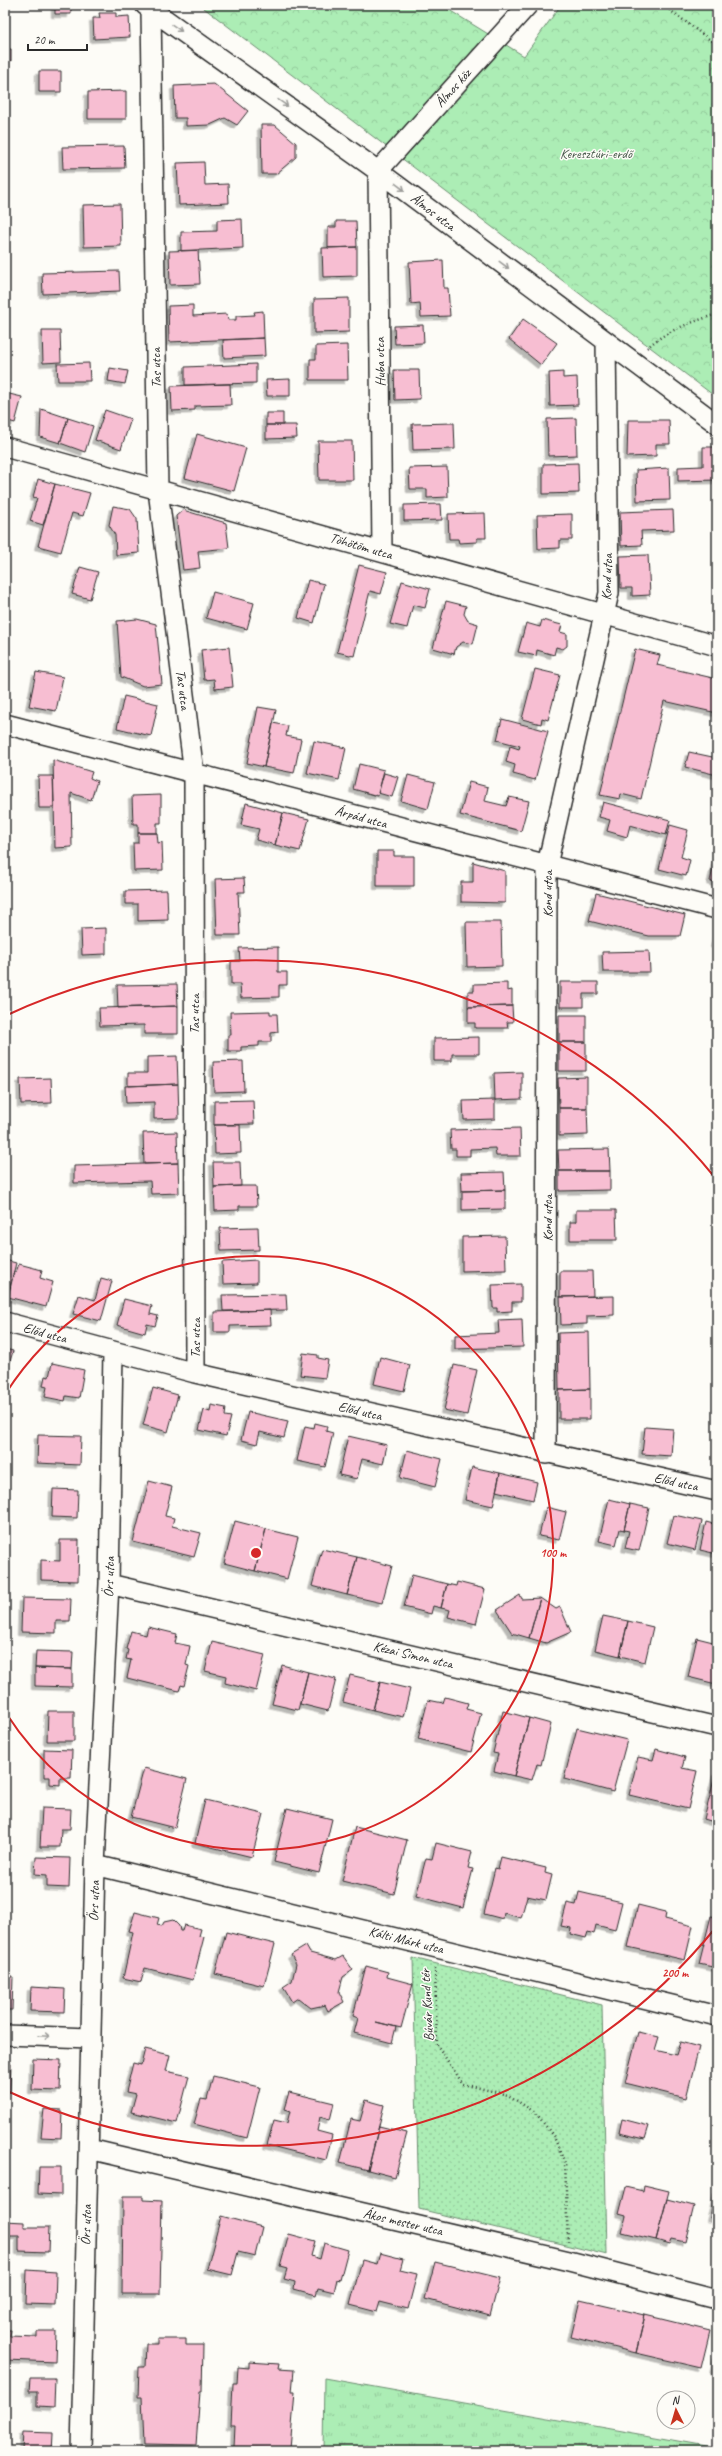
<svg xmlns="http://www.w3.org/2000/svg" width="722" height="2456" font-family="Caveat,sans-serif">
	<defs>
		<pattern id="grass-tufts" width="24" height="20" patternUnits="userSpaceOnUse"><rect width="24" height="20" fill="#acedb5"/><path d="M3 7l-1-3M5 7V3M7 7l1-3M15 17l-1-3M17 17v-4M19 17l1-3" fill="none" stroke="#94cb9c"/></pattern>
		<pattern id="forest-crowns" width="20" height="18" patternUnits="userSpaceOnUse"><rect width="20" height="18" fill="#acedb5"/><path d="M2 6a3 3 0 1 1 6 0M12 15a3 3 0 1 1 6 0" fill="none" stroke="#94cb9c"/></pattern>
		<pattern id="park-dots" width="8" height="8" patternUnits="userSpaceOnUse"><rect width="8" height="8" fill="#acedb5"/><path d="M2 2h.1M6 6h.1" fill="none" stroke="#94cb9c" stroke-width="1.8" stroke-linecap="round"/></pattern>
		<filter id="shadow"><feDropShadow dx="-3.5" dy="3.5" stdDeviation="0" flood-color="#0004"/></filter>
	</defs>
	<rect width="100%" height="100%" fill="#fdfcf7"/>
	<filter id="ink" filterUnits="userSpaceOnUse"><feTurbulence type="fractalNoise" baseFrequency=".025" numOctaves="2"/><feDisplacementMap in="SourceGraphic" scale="8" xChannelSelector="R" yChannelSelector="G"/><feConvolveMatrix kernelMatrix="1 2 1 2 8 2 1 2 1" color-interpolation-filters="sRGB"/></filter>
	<g filter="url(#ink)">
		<path fill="url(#grass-tufts)" stroke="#6c8c70" d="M324 2378 717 2448V2451H323Z"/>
		<path fill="url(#forest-crowns)" stroke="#6c8c70" d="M200 5H441L524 56 561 5H717V398Z"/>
		<path fill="url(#park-dots)" stroke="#6c8c70" d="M413 1958 602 2005 607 2255 419 2209Z"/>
		<path fill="#f7bed2" stroke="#2b2b2b" filter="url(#shadow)" d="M55 5H71V14H55Z
			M99 13H116V17L129 16 130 37 94 39 93 18H100Z
			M5 49H11V61H5Z
			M39 71H61V92H39Z
			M214 84 248 111 237 125 225 118 210 125 186 126V118H175L174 86Z
			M126 91V119H88V92Z
			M261 125H275L296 143V157L276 174H262Z
			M124 146 125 168 63 169 62 147Z
			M204 162 205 185 228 184 229 203 179 205 177 163Z
			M120 204 121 246 84 247 83 205Z
			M242 219 243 248 181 251V232L217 231V220Z
			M336 221H356L357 247 328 248V227H336Z
			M5 239H7V259H5Z
			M357 247V276L323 277 322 248Z
			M198 250 200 284 170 285 169 251Z
			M443 260 444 288H448L450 316 421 317 420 303 411 304 409 262Z
			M119 271 120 291 43 294 42 273Z
			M349 298V332L314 333V299Z
			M193 305V316L227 314 228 320H236V316L255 315 254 312 263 311 264 338 169 342 168 306Z
			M523 319 557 343 541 365 509 339Z
			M423 325 424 343 395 344 394 326Z
			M42 331H60L61 362 43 363Z
			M264 338 265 356 224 358 223 340Z
			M347 345 348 380H310V359H316V346Z
			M89 363 90 381H58L57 364Z
			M256 364V383L185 385V367Z
			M110 368 128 371 125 384 108 381Z
			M394 370H419L420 399 395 400Z
			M563 372V378L577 377 578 405 550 406 549 373Z
			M290 379V396H267L266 380Z
			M230 384 231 405 195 406V410L172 411 171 386Z
			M5 393 22 397 15 423 5 420Z
			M41 409 68 418 60 443 40 437Z
			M105 410 131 419 121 449 95 440Z
			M266 413H283V425H266Z
			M68 418 93 426 85 452 60 443Z
			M576 418 577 455 548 456 547 419Z
			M628 420H669L670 444H656V456L627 457Z
			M454 423 455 449 413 450 412 424Z
			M266 425H296L297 438 266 439Z
			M197 434 246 448 234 491 185 478Z
			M318 441H352L353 480H319Z
			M703 447H717V480L678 481V467L703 466Z
			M578 463 579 493 543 494V464Z
			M447 467 448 497 427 498V489H410L409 468Z
			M669 468 670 500 637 501 636 470Z
			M38 479 55 484 43 525 30 521 37 498 33 497Z
			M55 484 90 493 83 516 72 513 61 552 38 546Z
			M441 504 442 520 404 521V505Z
			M113 506 130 509 137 519 139 553 116 555 115 535 109 525Z
			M183 510 226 523 229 548 198 551 200 568 183 570 176 516Z
			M673 510 674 530 641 531 642 545 621 546 620 512Z
			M485 513 486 538H477V542L459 543 458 539H449L448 514Z
			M572 514V540H560V548L538 549 537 515Z
			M648 555 650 595 632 596V588H621L620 556Z
			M359 565 387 572 381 594 370 591 354 656 337 652Z
			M80 567 98 572 90 599 72 594Z
			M308 580 324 584 314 623 298 618Z
			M402 581 430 589 425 608 413 605 407 628 390 624Z
			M213 592 254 603 247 629 206 618Z
			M446 601 466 606 464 614 468 621 478 624 473 644 463 642 456 647 454 654 433 648Z
			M137 619 156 624 162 684 143 686 121 677 117 621Z
			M542 620 562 625 560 632 567 634V646L563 649 556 647 554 655 537 650 536 656 518 652 526 623 540 627Z
			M229 647 233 687 215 689 214 679 204 680 201 650Z
			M635 649 660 655 657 665 717 679V713L664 701 641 799 621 794 620 799 600 795Z
			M535 669 560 675 548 720 542 718 541 724 522 719Z
			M36 672 63 677 56 711 29 706Z
			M124 696 158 704 151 736 117 728Z
			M258 707 276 710 264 767 247 763Z
			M502 719 548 731 535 780 513 774 515 765 506 762 510 746 519 749 520 746 497 740Z
			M273 723 288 726 286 736 301 739 294 773 264 767Z
			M314 741 346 748 339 780 307 773Z
			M689 752 717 758V775L685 767Z
			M53 760 92 772 90 778 97 781 91 800 71 793 72 847 55 848Z
			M359 764 384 770 378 796 353 789Z
			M384 773 398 777 392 797 378 793Z
			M408 775 435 782 428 809 401 801Z
			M38 776H53L54 808H39Z
			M469 782 488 787 485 801 506 806 509 797 529 801 521 831 460 815Z
			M161 795V823H157V833H138V824H133L132 796Z
			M603 802 670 820 666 835 630 825 627 837 607 831 610 820 599 817Z
			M246 803 283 813 275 845 256 840 259 829 241 825Z
			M283 813 309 819 300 851 275 845Z
			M670 825 688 830 681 857 690 860 686 876 659 869Z
			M138 833H157L158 843 162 842 163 870 134 871 133 843H138Z
			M377 851H394V856H414V886H377Z
			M717 853V883L710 881Z
			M473 862 505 871V903L461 902V882H473Z
			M244 878 245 892H238L240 935H217L215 879Z
			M167 890 168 920 138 921V904H125V891Z
			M596 893 685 915 680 936H649L589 921Z
			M466 922H501L502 966 467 967Z
			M106 928V954L82 955 81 929Z
			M717 932V945L714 944Z
			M278 947V972H287V985H279V997L241 998 240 984H231V961H240L239 948Z
			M649 951 650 972H603L602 952Z
			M560 982H598V994H583V1007H560Z
			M507 983V991L512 990V1006L468 1007V991H474V984Z
			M177 984 178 1006 118 1008 117 985Z
			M178 1006V1034H144V1025L100 1026 99 1008Z
			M512 1006 513 1022H507L508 1028H475V1023H468V1007Z
			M270 1011V1014H277L278 1032 271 1033V1042H259V1046L241 1047V1051H228V1035H231L230 1012Z
			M559 1015H586V1042H559Z
			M479 1037V1054H452V1061H434V1038Z
			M559 1042H586V1071H559Z
			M177 1056 178 1084 128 1086V1073H147V1057Z
			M243 1061 244 1091 214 1092 213 1062Z
			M522 1072V1099L495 1100 494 1073Z
			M587 1077V1108H559L558 1078Z
			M51 1078 52 1103 21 1104 20 1079Z
			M178 1084 179 1118 154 1119V1102L126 1103 125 1086Z
			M253 1100 254 1124 214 1125V1101Z
			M495 1100V1119L464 1120 463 1101Z
			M559 1108H587L588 1135 559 1136Z
			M214 1125H240L241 1153 215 1154Z
			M520 1128 521 1156H496L495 1148 470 1149V1156H456V1149H451L450 1130Z
			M177 1132 178 1163 144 1164 143 1133Z
			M609 1149 610 1171H559L558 1150Z
			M213 1162H240L241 1186 214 1187Z
			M178 1163 179 1193 151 1194 150 1181 74 1183V1166Z
			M559 1171H610V1190L559 1191Z
			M504 1172 505 1190 462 1191 461 1173Z
			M241 1186H256L257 1206H239V1210L215 1211 214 1187Z
			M505 1190V1209L462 1210V1191Z
			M576 1210H616L617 1240H570V1222H576Z
			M258 1227 259 1250 221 1251 220 1228Z
			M505 1236 506 1270 462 1271V1237Z
			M5 1260 16 1263 6 1302H5Z
			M257 1260V1283L223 1284 222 1262Z
			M19 1264 42 1270 40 1278 53 1282 46 1307 8 1297 14 1272H16Z
			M560 1271H592L593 1296 560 1297Z
			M101 1278 112 1281 101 1321 73 1314 79 1295 95 1300Z
			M521 1284V1302H512V1311L497 1312V1308H493L492 1285Z
			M286 1294 287 1310 223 1311 222 1295Z
			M614 1296V1315L587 1316V1324L561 1325 560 1297Z
			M124 1299 152 1306 150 1314 158 1316 155 1326 147 1324 145 1333 117 1325Z
			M270 1310 271 1325 230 1326V1332H214V1312Z
			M522 1319 523 1347 455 1349V1335L499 1333 498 1320Z
			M589 1332 590 1389 559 1390 558 1333Z
			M5 1349 13 1351 5 1379Z
			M303 1353 318 1355V1358L328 1360 325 1378 300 1375Z
			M380 1357 410 1365 404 1391 374 1384Z
			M52 1363 84 1370 79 1398 66 1396 65 1401 45 1397 47 1387 43 1386 45 1376 49 1377Z
			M454 1365 477 1370 467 1415 444 1410Z
			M153 1388 178 1395 168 1432 143 1425Z
			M590 1389V1419H559V1390Z
			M211 1405 226 1408 225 1416 231 1417 226 1436 199 1430 204 1410 210 1412Z
			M248 1412 288 1421 284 1438 260 1432 257 1444 241 1440Z
			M315 1423 327 1426 326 1431 333 1433 325 1467 297 1461 305 1426 314 1428Z
			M645 1427 673 1429 671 1456 642 1454Z
			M38 1435 81 1436 80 1465 37 1463Z
			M348 1436 387 1445 383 1464 362 1459 357 1479 339 1475Z
			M407 1450 442 1459 435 1487 400 1478Z
			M472 1467 500 1473 493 1506 465 1500Z
			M500 1473 537 1482 533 1500 496 1491Z
			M149 1481 172 1487 165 1516 174 1518 172 1526 201 1533 194 1557 133 1542Z
			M53 1489 78 1490 77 1518 52 1517Z
			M609 1499 630 1504 624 1530 620 1529 616 1545 599 1541Z
			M630 1504 649 1508 639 1551 625 1548 629 1531 624 1530Z
			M546 1507 566 1512 559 1540 539 1536Z
			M674 1515 702 1521 695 1550 667 1543Z
			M235 1521 266 1529 255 1571 224 1563Z
			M706 1522 717 1525V1554L700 1550Z
			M266 1529 298 1537 287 1579 255 1571Z
			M60 1540H79L78 1581 41 1580V1560L60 1561Z
			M322 1549 357 1557 347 1595 312 1586Z
			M357 1557 392 1566 382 1603 347 1595Z
			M412 1575 447 1584 441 1608 433 1606 431 1614 404 1607Z
			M457 1582 485 1589 476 1624 448 1617 450 1610 441 1608 447 1584 456 1586Z
			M520 1595 522 1599 540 1598 529 1638 512 1633 497 1610Z
			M22 1598 71 1599 70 1621H56V1633L21 1632Z
			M540 1598 556 1609 560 1607 571 1632 546 1643 529 1638Z
			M603 1616 628 1621 620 1656 595 1650Z
			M628 1621 653 1627 645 1662 620 1656Z
			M148 1627 177 1634 175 1643 190 1646 186 1665 189 1666 184 1686 181 1685 179 1691 127 1678 131 1660 126 1659 128 1650 126 1649 131 1631 146 1635Z
			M697 1638 717 1643 716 1684 688 1677Z
			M212 1642 265 1655 256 1691 225 1683 226 1676 205 1671Z
			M36 1651 73 1652 72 1669 35 1668Z
			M282 1665 308 1672 298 1710 272 1704Z
			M35 1668 72 1669V1687L35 1686Z
			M308 1672 336 1679 328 1711 300 1704Z
			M350 1675 380 1682 373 1710 343 1702Z
			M380 1682 410 1689 403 1717 373 1710Z
			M445 1697 468 1703 466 1709 481 1713 471 1752 418 1739 428 1700 443 1703Z
			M48 1711H74V1741H47Z
			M503 1711 529 1718 514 1776 494 1771 498 1754 493 1753Z
			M529 1718 551 1724 541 1765 537 1764 532 1780 514 1776Z
			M577 1728 627 1740 613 1792 564 1779Z
			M44 1749 72 1750 71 1778H60V1785L50 1784V1777H44Z
			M656 1749 685 1757 682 1768 697 1771 688 1809 629 1795 638 1757 653 1760Z
			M144 1768 187 1779 175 1828 131 1817Z
			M716 1772H717V1823L704 1819Z
			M205 1800 263 1814 252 1857 195 1843Z
			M42 1808 71 1809 70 1829H61L60 1847H40Z
			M287 1808 332 1819 319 1873 274 1862Z
			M355 1827 407 1840 394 1894 342 1881Z
			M436 1843 472 1852 468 1868 473 1869 463 1908 416 1896 426 1858 432 1859Z
			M36 1857 70 1858 69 1888 47 1887V1875L35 1874Z
			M501 1857 546 1868 545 1873 552 1875 546 1900 527 1896 521 1918 504 1913 503 1919 484 1914 495 1868 498 1869Z
			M579 1892 622 1902 615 1930 596 1925 594 1934 588 1932 586 1938 570 1934 571 1928 561 1926 567 1903 576 1905Z
			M638 1905 666 1912 665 1919 693 1926 685 1960 628 1947Z
			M135 1912 159 1918 157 1925 162 1926 164 1922 173 1920 179 1926 180 1931H182L184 1925 201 1929 199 1936 204 1937 193 1980 145 1968 141 1982 123 1978 133 1932 129 1931Z
			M711 1916 717 1917V1968L699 1964Z
			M226 1932 275 1944 264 1986 215 1974Z
			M306 1946 310 1953 336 1960 343 1956 353 1970 343 1977 339 1992 344 2002 328 2011 325 2005 311 2008 298 1998 292 2002 283 1987 292 1981 296 1964 291 1955Z
			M366 1966 388 1972 387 1977 413 1984 401 2028 376 2022 396 2027 392 2043 354 2033 358 2018 353 2016Z
			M5 1976H13L12 2010H5Z
			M31 1987 65 1989 64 2012 30 2011Z
			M638 2032 659 2037 655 2050 676 2055 680 2042 699 2047 686 2098 625 2083Z
			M145 2049 170 2055 166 2071 189 2076 177 2123 131 2112 136 2094 126 2092 133 2063 141 2065Z
			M33 2059 61 2060 60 2091 32 2090Z
			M5 2063H11L10 2092H5Z
			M213 2076 260 2087 247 2138 194 2124 201 2099 207 2100Z
			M289 2092 334 2103 330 2120 320 2117 317 2131 332 2135 326 2160 267 2145 274 2120 287 2123 290 2111 284 2109Z
			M366 2100 384 2105 368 2170 340 2163 351 2119 360 2121Z
			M44 2109 62 2110 61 2138 41 2137Z
			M622 2119 649 2126 645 2139 619 2133Z
			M379 2126 407 2133 395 2177 368 2170Z
			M39 2167H61V2195L38 2194Z
			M644 2185 669 2191 656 2240 622 2232 626 2216 619 2214 626 2187 643 2191Z
			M717 2191V2220L710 2218Z
			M123 2196H143V2200L162 2201 160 2294H122Z
			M667 2199 694 2206 685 2242 671 2239 669 2244 656 2240Z
			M221 2216 262 2227 255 2256 238 2252 232 2275 207 2269Z
			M5 2221 24 2222V2227H49L48 2252 19 2251V2236H5Z
			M289 2234 315 2241 311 2256 320 2259 324 2243 348 2250 340 2280 337 2279 334 2292 318 2288 316 2295 294 2289 295 2282 284 2279 287 2269 280 2267Z
			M380 2253 403 2259 400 2270 417 2274 408 2309 380 2302 377 2312 350 2305 362 2260 377 2264Z
			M435 2262 500 2278 490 2316 425 2299Z
			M27 2270 56 2272 55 2305 26 2304Z
			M580 2300 645 2315 636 2353 571 2337Z
			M645 2315 710 2331 701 2368 636 2353Z
			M5 2330H11L10 2336 37 2337V2331H56L55 2362 5 2360Z
			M157 2339H186V2345H203L202 2392H200L196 2445 144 2444 142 2397H138L139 2367H145L146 2344H157Z
			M717 2354V2372L713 2371Z
			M249 2362 279 2364 278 2369 294 2370 292 2392H295L290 2449 234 2447 235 2426H231L233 2383H237L238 2367 249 2368Z
			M30 2378H55L54 2407 37 2406V2391H29Z
			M23 2432 53 2433 52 2451H22Z"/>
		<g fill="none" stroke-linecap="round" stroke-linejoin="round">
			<g stroke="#2b2b2b" stroke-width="22">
				<path id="minor" d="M145 5 378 171 717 424
					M151 9 158 490 194 773 195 1373
					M5 447 717 646
					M382 552 378 171 528 5
					M5 724 717 909
					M5 1322 195 1373 717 1491
					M546 1454 547 865 609 593 606 341
					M109 1584 717 1727
					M95 1865 717 2016
					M5 2035 90 2038
					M89 2149 569 2261 717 2299
					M81 2451 95 1865 109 1584 113 1351"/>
			</g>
			<path stroke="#2b2b2b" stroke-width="2.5" stroke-dasharray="1 3" stroke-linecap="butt" d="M663 5 717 45
				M647 348C666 330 693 322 717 314
				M435 1968 437 2045 463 2084 508 2095 536 2113 554 2137 565 2163 568 2242"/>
			<use href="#minor" stroke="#fdfcf7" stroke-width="19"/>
		</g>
		<defs><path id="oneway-shaft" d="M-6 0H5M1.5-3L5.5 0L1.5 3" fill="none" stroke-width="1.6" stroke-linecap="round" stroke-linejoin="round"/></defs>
		<g stroke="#9e9e9b">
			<use href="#oneway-shaft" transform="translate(177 28) rotate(35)"/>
			<use href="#oneway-shaft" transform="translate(283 103) rotate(35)"/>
			<use href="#oneway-shaft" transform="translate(400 187) rotate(37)"/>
			<use href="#oneway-shaft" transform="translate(504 265) rotate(37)"/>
			<use href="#oneway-shaft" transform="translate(44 2036) rotate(3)"/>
		</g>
	</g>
	<g fill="none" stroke="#d62828" stroke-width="2">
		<path d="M6 1393A297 297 0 1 1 6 1713"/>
		<path d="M717 1926A593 593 0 0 1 5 2090M5 1016A593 593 0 0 1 717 1180"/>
	</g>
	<g text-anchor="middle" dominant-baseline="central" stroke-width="3" stroke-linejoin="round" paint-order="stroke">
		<g font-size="14" fill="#2b2b2b" stroke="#fdfcf7">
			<text transform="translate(453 88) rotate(-48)">Álmos köz</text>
			<text transform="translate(433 212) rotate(37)">Álmos utca</text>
			<text transform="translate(380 362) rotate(-91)">Huba utca</text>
			<text transform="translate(156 368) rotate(-91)">Tas utca</text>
			<text transform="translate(361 546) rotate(16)">Töhötöm utca</text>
			<text transform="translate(607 577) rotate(-88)">Kond utca</text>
			<text transform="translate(183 690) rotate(83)">Tas utca</text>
			<text transform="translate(361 817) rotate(15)">Árpád utca</text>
			<text transform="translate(547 894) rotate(-90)">Kond utca</text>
			<text transform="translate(194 1014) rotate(-90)">Tas utca</text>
			<text transform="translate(547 1218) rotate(-90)">Kond utca</text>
			<text transform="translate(45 1333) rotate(15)">Előd utca</text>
			<text transform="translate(195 1338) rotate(-90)">Tas utca</text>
			<text transform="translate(360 1411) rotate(13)">Előd utca</text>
			<text transform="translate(676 1482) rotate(12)">Előd utca</text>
			<text transform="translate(109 1577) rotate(-88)">Örs utca</text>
			<text transform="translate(413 1655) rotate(13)">Kézai Simon utca</text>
			<text transform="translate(94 1901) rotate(-88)">Örs utca</text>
			<text transform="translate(406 1940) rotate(14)">Kálti Márk utca</text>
			<text transform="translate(427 2005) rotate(-93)">Búvár Kund tér</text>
			<text transform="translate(403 2222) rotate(13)">Ákos mester utca</text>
			<text transform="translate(86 2225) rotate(-88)">Örs utca</text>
		</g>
		<g font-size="14" fill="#4b5c4e" stroke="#fdfcf7">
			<text x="596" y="153">Keresztúri-erdő</text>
		</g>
	</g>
	<circle cx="256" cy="1553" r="6" fill="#d62828" stroke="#fdfcf7" stroke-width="2"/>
	<g font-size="12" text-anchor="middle" font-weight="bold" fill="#d62828" stroke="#fdfcf7" stroke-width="3" stroke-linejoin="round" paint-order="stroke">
		<text x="553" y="1557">100 m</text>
		<text x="675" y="1977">200 m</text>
	</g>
	<rect width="722" height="2456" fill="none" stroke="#fdfcf7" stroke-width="20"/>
	<rect x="10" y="10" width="702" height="2436" fill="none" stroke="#2b2b2b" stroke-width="1.5" filter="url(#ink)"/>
	<g transform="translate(676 2410) rotate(355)"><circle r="19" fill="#fdfcf7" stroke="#a9a8a5"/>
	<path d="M0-3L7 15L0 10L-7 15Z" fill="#c8321e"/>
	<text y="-6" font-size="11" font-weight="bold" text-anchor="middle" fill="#2b2b2b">N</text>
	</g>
	<path d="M28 44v6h59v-6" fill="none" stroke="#2b2b2b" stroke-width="2"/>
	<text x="34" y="44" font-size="12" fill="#2b2b2b" stroke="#fdfcf7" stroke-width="3" paint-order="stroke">20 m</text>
</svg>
